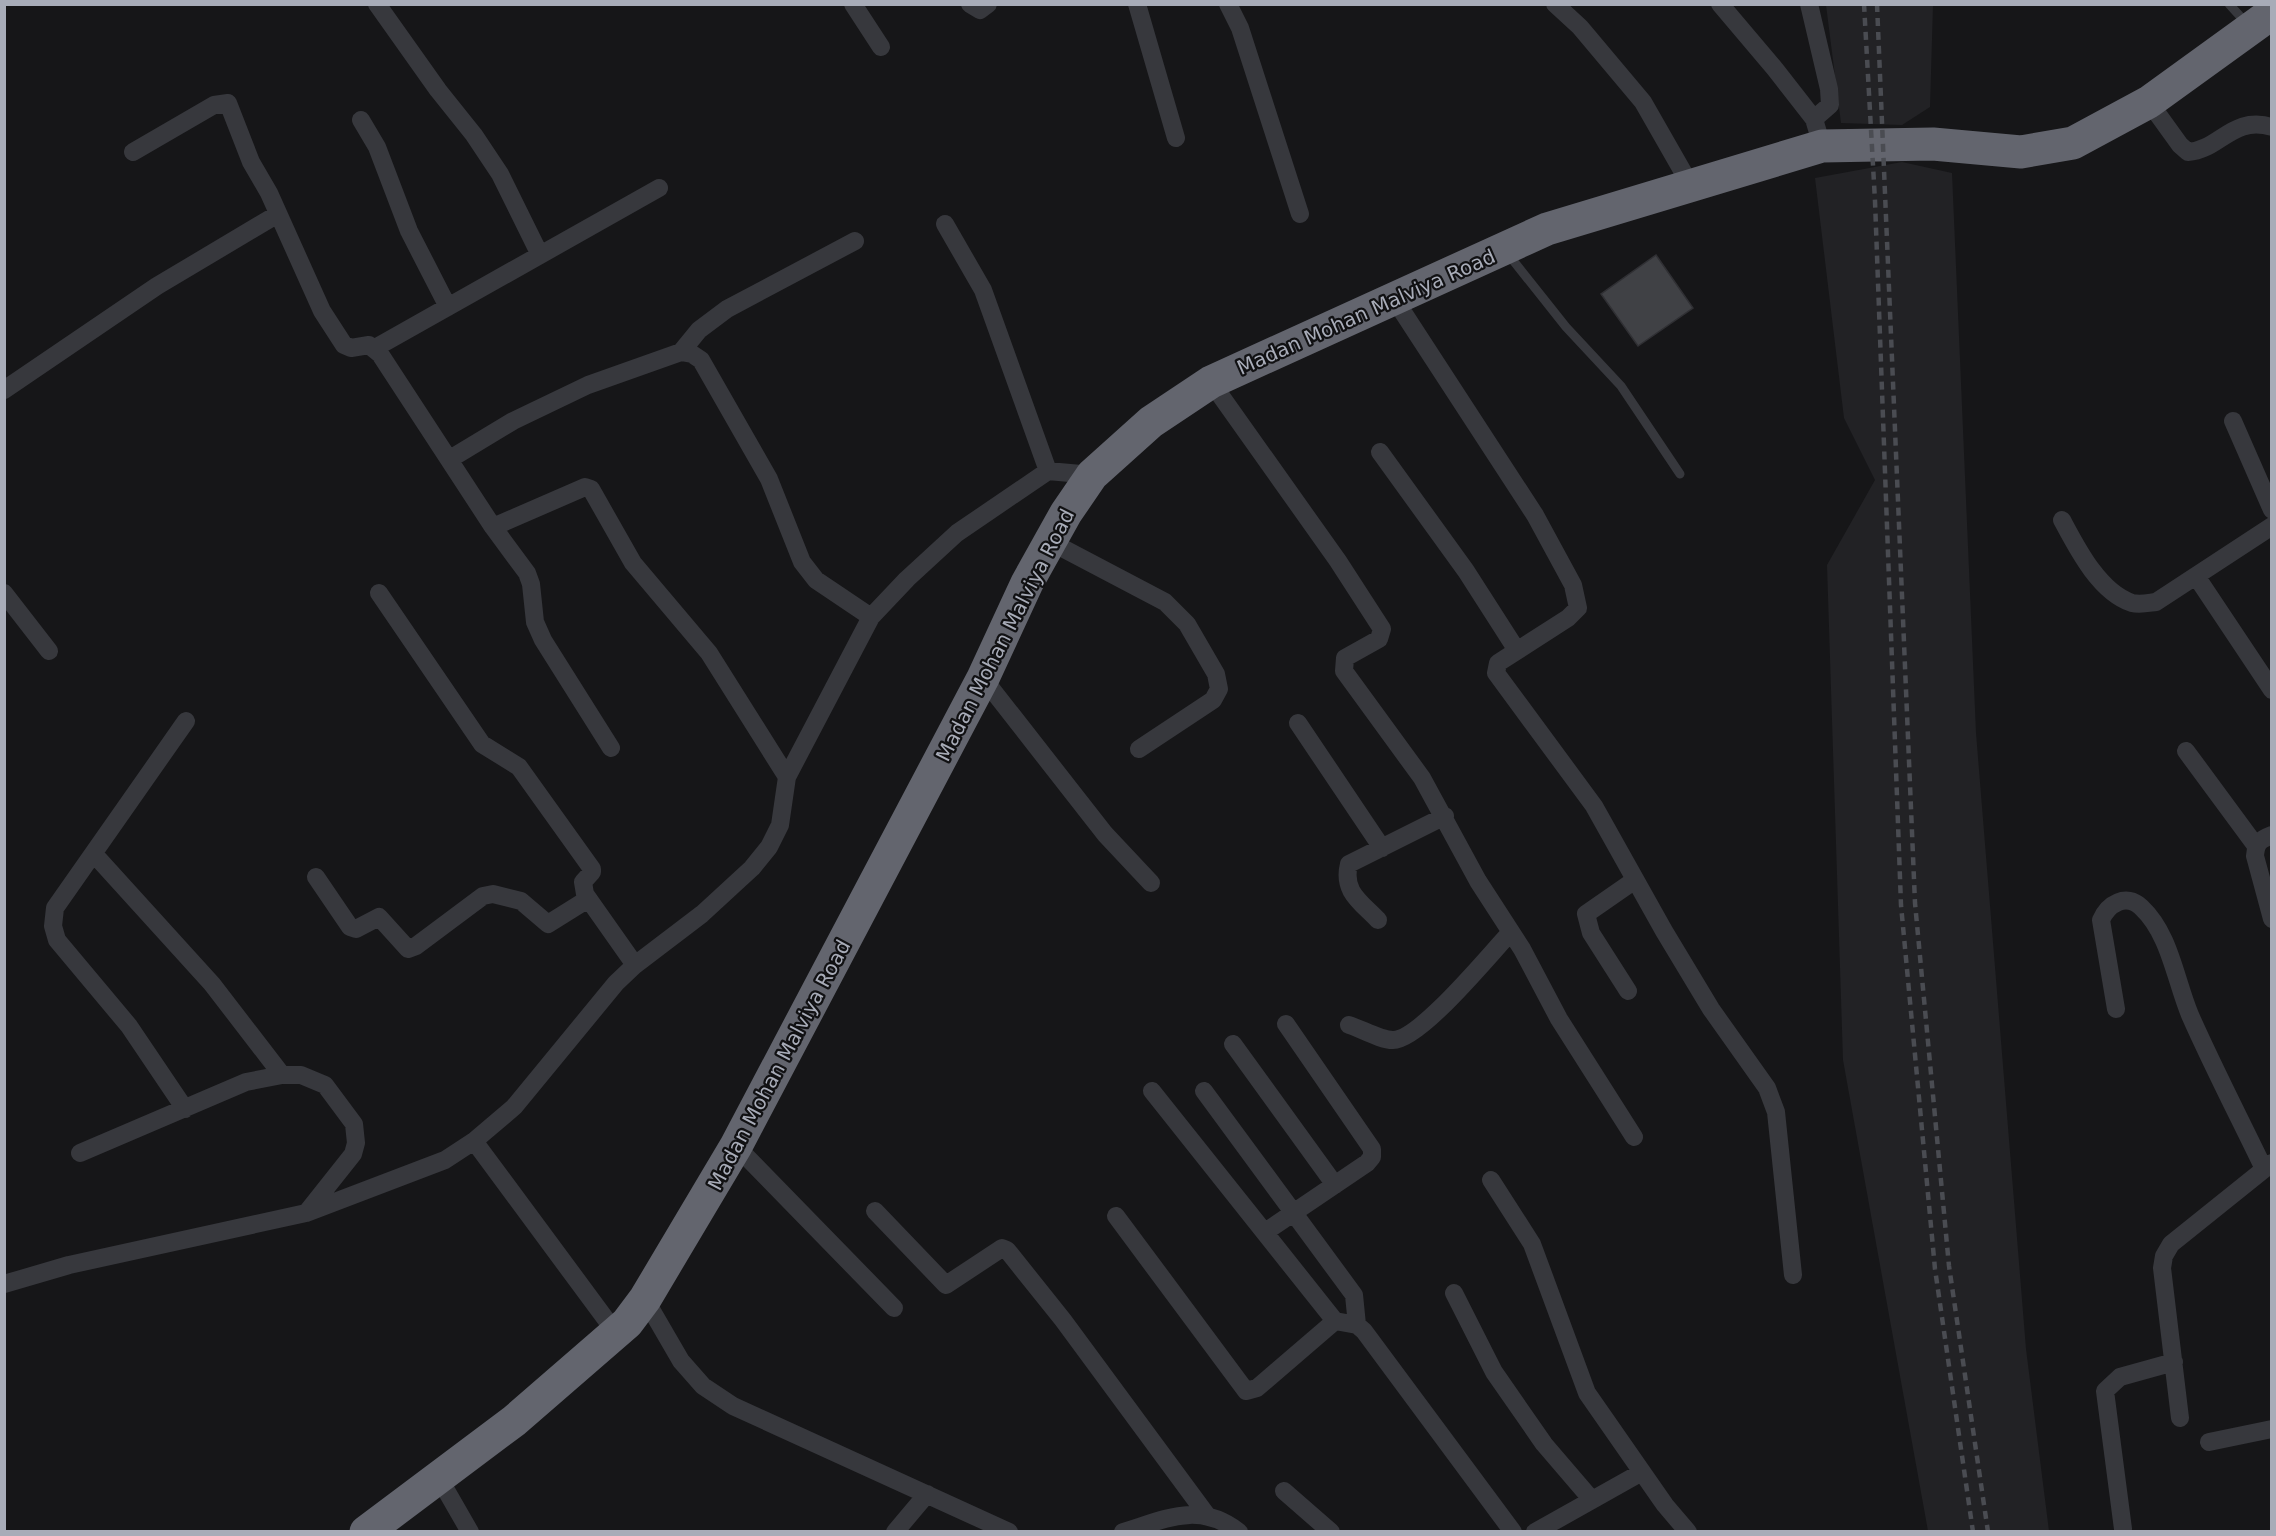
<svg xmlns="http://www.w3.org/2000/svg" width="2276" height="1536" font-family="'DejaVu Sans',sans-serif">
	<rect width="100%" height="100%" fill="#161618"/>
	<path fill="#222225" d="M1826 5H1933L1930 107 1902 125 1841 123Z
		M1902 162 1952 173 1976 733 2026 1349 2049 1531H1928L1843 1060 1827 565 1875 480 1844 418 1815 178Z"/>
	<path fill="#404145" stroke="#303034" stroke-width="1.5" d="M1656 255 1693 308 1638 346 1601 294Z"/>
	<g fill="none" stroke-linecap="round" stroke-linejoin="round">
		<path stroke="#37383d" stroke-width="9" d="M2229 4 2248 25
			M1508 254 1566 327 1621 386 1680 474"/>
		<path stroke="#37383d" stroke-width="18" d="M377 4 438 90 474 135 500 174 540 255
			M853 4 881 47
			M970 4 980 10 988 4
			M1137 4 1176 138
			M1228 4 1240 28 1300 214
			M1555 4 1580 27 1643 102 1691 186
			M1720 4 1775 69 1814 119 1822 146
			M1809 4 1829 89 1830 105 1814 119
			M2149 102 2180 145 2188 152C2220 150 2232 115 2272 127
			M361 120 377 147 409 231 448 307
			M133 152 214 105 228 103 251 162 269 193 322 311 344 345 351 348 369 345 380 354 493 527 585 487 591 489 633 563 709 653 787 777
			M945 224 983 290 1048 471
			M1395 300 1535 515 1573 585 1578 608 1568 618 1498 663 1496 673 1594 806 1664 931 1711 1009 1767 1088 1776 1112 1793 1275
			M375 348 659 188
			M681 352 699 330 727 309 855 241
			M1211 382 1338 561 1382 629 1379 639 1345 658 1344 671 1422 778 1478 881 1522 949 1559 1019 1634 1137
			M4 390 157 286 278 214
			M2233 421 2272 510
			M1380 452 1466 571 1516 649
			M450 459 513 421 588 385 681 352 692 354 701 360 769 479 802 562 816 580 871 617
			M2062 520C2077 548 2099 592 2132 603 2140 605 2148 603 2156 602L2272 526
			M493 527 527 573 531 584 535 622 543 640 611 748
			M1049 541 1165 602 1187 624 1216 674 1219 689 1213 700 1139 749
			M2196 576 2272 690
			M4 593 49 651
			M379 593 482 744 519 767 592 869V872L583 882 585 894 635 965
			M983 678 1105 834 1151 883
			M1298 723 1382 848
			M2186 751 2256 846
			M2272 835C2259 840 2256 843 2255 856L2272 919
			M94 854 212 984 282 1075
			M316 877 350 927 356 929 379 917 408 949 416 946 483 896 493 894 521 901 548 924 588 899
			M1378 920C1361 902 1342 892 1349 864L1445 816
			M1628 991 1591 933 1586 914 1635 880
			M2116 1009 2101 920C2108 904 2126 893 2141 907 2170 934 2175 979 2190 1015 2213 1067 2239 1117 2264 1169
			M1349 1025C1362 1029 1380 1040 1393 1040 1420 1040 1489 955 1510 933
			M1233 1044 1335 1185
			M1152 1091 1335 1321 1357 1325 1364 1331 1513 1532
			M1204 1091 1354 1295 1357 1325
			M185 1109 129 1026 57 940 53 926 55 908 186 721
			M474 1141 616 1333
			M736 1146 894 1308
			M80 1153 246 1082 282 1075H301L325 1085 354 1124 356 1143 353 1154 307 1212
			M1491 1180 1532 1244 1587 1393 1642 1472 1535 1532
			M875 1211 946 1285 1002 1248 1007 1250 1063 1320 1206 1514
			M1116 1216 1246 1391 1257 1388 1335 1321
			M1265 1232 1367 1163 1372 1157V1149L1286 1024
			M4 1284 69 1265 306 1213 445 1160 474 1141 514 1107 616 983 635 965 702 914 752 868 769 847 780 825 787 777 871 617 907 579 957 533 1048 471 1092 475
			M1454 1293 1494 1372 1544 1444 1592 1500
			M645 1299 681 1361 703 1386 733 1406 1009 1532
			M2180 1418 2162 1268 2164 1256 2171 1244 2272 1163
			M2209 1442 2272 1429
			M1642 1472 1665 1505 1688 1532
			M439 1478 470 1532
			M1284 1491 1331 1532
			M2123 1529 2105 1391 2120 1377 2174 1362
			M895 1532 927 1494
			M1123 1532C1166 1519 1199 1501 1239 1532"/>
		<path stroke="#63656e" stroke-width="33" d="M366 1532 514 1421 627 1323 645 1299 736 1146 983 678 1027 583 1066 513 1092 475 1151 422 1211 382 1547 229 1822 146 1933 144 2021 152 2073 143 2149 102 2272 13"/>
		<path stroke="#4a4c52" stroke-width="4.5" stroke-dasharray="8 6" stroke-linecap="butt" d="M1864 4 1875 201 1901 905 1935 1269 1973 1532
			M1877 4 1915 903 1949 1266 1988 1532"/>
	</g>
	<g text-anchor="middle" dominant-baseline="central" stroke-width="4.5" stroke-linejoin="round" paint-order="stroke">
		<g font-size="20" fill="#a8acb8" stroke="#111113">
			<text transform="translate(1366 312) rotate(-24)">Madan Mohan Malviya Road</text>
			<text transform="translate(1005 635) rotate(-63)">Madan Mohan Malviya Road</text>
			<text transform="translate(779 1065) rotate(-62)">Madan Mohan Malviya Road</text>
		</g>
	</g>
	<rect width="2276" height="1536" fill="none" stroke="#a8acb8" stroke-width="12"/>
</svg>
